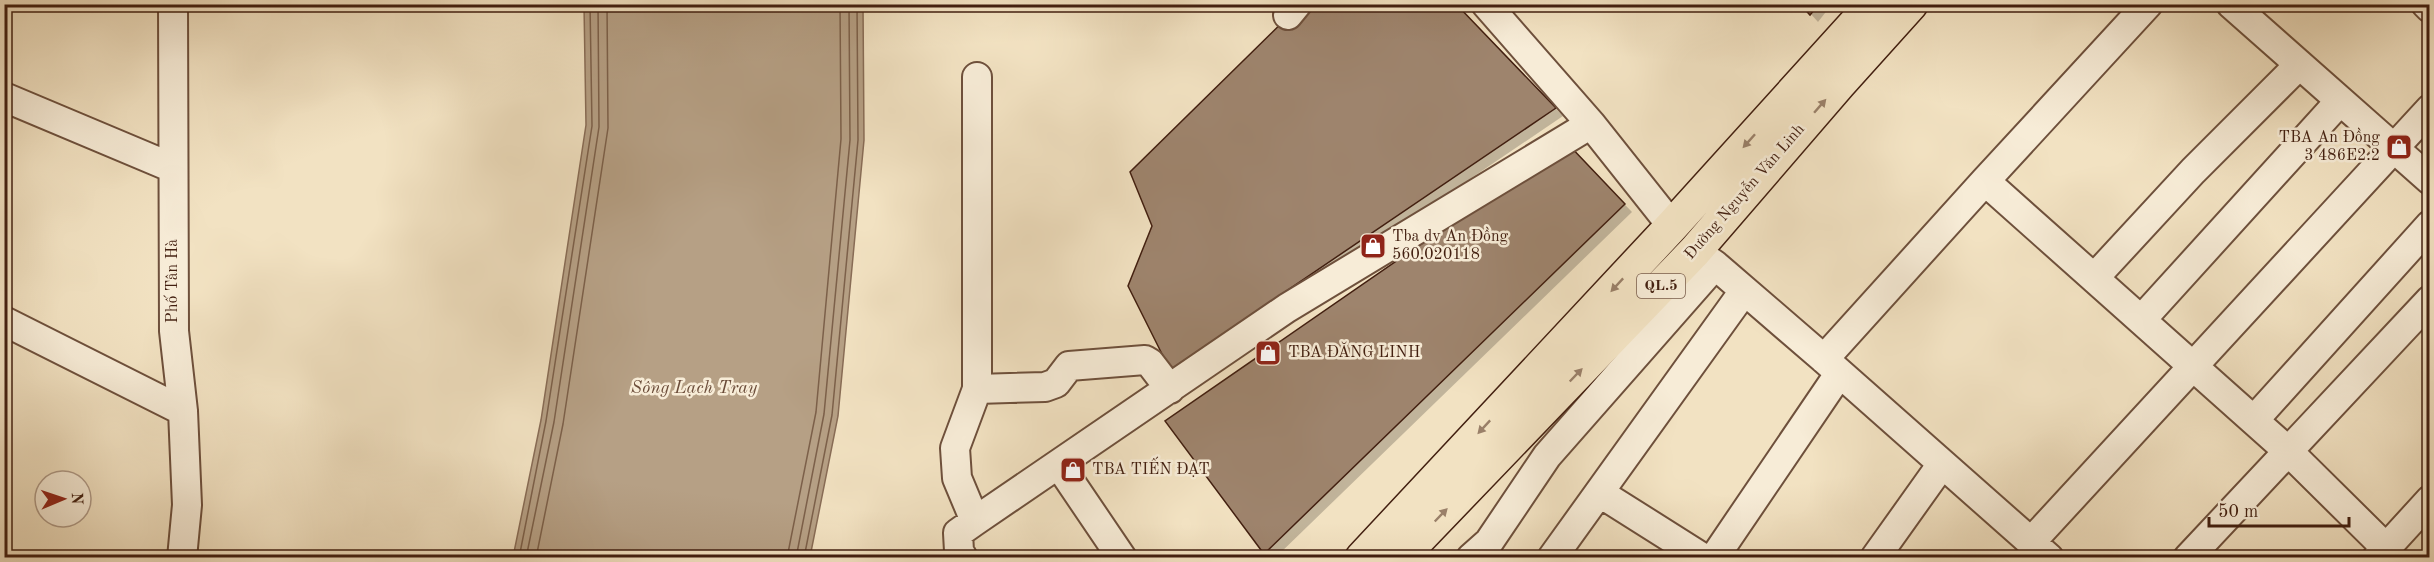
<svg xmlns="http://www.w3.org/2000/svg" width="2434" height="562" font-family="'Old Standard TT',serif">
	<rect width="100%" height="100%" fill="#f2e2c2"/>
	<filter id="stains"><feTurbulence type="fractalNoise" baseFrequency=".00333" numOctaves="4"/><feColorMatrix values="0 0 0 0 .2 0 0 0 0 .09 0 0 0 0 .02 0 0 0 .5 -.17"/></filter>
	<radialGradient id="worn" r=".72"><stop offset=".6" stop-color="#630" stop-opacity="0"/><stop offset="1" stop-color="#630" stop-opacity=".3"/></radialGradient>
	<path fill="#b6a085" stroke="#886c56" stroke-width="1.5" d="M584 5H863L864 140 838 416 810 557H513L541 420 586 125Z"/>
	<path fill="#0003" d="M1454 4 1563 116 1179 376 1172 369Z
		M1802 4H1832L1818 22Z
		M1567 145 1632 212 1275 558H1270L1168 421Z"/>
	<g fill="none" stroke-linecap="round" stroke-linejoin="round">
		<path stroke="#7c604a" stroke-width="1.5" d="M519 558 546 421 592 126 590 4
			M526 558 554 422 599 127 598 4
			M536 558 563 424 608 128 607 4
			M787 558 816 412 841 139 840 4
			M796 558 824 414 850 140 849 4
			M804 558 832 415 858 140 857 4"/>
	</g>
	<path fill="#9e846d" stroke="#421f10" stroke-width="1.5" d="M1301 4H1456L1556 108 1170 370 1128 286 1152 226 1130 172Z
		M1800 4H1819L1810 15Z
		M1567 143 1625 204 1264 554 1165 421Z"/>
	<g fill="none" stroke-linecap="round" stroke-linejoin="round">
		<g stroke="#6e503c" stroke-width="32">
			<path id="minor" d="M173 4 174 331 183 411 187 505 182 558
				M1486 4 1591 124
				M2231 4 2430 180
				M2426 4 2430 8
				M1288 15 1297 4
				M4 97 173 168
				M1985 181 2288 451 2386 548
				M1695 251 1715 265 1824 359 2049 558
				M2095 277 2193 171 2299 65
				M2142 319 2340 101
				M4 321 183 411
				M1824 359 1985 181 2148 4
				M977 389 1045 387 1056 383 1069 366 1145 360 1150 363 1170 389
				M2254 420 2430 225
				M1059 465 1122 558
				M1600 493 1703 558
				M975 521 957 478 955 448 977 389V77
				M2031 542 2430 109
				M963 558 959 551 958 533 975 521 1287 308 1591 124 1672 226
				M1471 558 1489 542 1547 456 1715 265
				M1552 558 1744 291
				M1714 558 1839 374
				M1875 558 1942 464
				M2188 558 2430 300
				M2377 558 2430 500"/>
		</g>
		<g stroke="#421f10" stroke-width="36">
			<path id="highway" d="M1362 558 1672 226 1873 4
				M1400 558 1695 251 1839 84 1911 4"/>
		</g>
		<use href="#minor" stroke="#f7ecd7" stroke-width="28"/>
		<use href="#highway" stroke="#f2e2c2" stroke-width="33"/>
	</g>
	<defs><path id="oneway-solid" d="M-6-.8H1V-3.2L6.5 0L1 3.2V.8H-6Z" transform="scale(1.5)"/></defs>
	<g fill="#9a8069">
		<use href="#oneway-solid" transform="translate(1820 106) rotate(-49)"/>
		<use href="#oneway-solid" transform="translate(1749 141) rotate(132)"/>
		<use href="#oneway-solid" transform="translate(1617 285) rotate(133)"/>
		<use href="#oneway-solid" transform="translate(1576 375) rotate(-46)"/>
		<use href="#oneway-solid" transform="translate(1484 427) rotate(133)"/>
		<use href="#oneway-solid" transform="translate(1441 515) rotate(-46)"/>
	</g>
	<defs>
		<g id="shop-square" transform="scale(1.35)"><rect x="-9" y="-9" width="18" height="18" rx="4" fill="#8f2418" stroke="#f7ecd7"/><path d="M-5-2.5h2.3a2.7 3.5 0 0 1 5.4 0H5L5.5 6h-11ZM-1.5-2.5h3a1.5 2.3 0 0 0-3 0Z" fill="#fff"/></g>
	</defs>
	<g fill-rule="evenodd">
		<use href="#shop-square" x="2399" y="147"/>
		<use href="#shop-square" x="1373" y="246"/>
		<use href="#shop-square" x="1268" y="353"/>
		<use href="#shop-square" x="1073" y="470"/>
	</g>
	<g text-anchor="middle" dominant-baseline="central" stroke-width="5" stroke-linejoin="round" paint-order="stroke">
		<rect fill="#f7ecd7" stroke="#785c4c" stroke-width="1.5" x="1637" y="274" width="48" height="24" rx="4.5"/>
		<g font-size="15" font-weight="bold" fill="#421f10">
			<text x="1661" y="286">QL.5</text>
		</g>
		<g font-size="16" fill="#421f10" stroke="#f7ecd7" text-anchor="start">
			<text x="2380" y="138" text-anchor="end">TBA An Đồng<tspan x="2380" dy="18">3 486E2.2</tspan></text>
			<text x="1392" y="237">Tba dv An Đồng<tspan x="1392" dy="18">560.020118</tspan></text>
			<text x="1288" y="353">TBA ĐĂNG LINH</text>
			<text x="1092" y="470">TBA TIẾN ĐẠT</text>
		</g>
		<g font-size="16" fill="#421f10" stroke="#f7ecd7">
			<text transform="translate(1745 192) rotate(-49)">Đường Nguyễn Văn Linh</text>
			<text transform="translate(173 281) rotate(-90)">Phố Tân Hà</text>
		</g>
		<g font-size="18" font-style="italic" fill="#6b4c39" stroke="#f7ecd7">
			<text x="694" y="388">Sông Lạch Tray</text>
		</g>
	</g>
	<rect width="2434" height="562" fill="none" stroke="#f2e2c2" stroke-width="24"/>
	<rect x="6" y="6" width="2422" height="550" fill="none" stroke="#421f10" stroke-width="3"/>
	<rect x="12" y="12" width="2410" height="538" fill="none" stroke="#421f10" stroke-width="1.5"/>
	<g transform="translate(63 499) rotate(88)"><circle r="28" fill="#f7ecd7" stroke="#af9a87" stroke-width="1.5"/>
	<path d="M0-4.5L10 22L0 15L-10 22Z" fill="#8f2418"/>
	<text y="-9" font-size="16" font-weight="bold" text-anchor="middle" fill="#421f10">N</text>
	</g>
	<path d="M2209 517v9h140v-9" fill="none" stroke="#421f10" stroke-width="3"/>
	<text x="2218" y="517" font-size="18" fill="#421f10" stroke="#f7ecd7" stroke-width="4.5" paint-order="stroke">50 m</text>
	<rect width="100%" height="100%" filter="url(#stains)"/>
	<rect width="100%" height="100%" fill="url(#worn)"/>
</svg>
